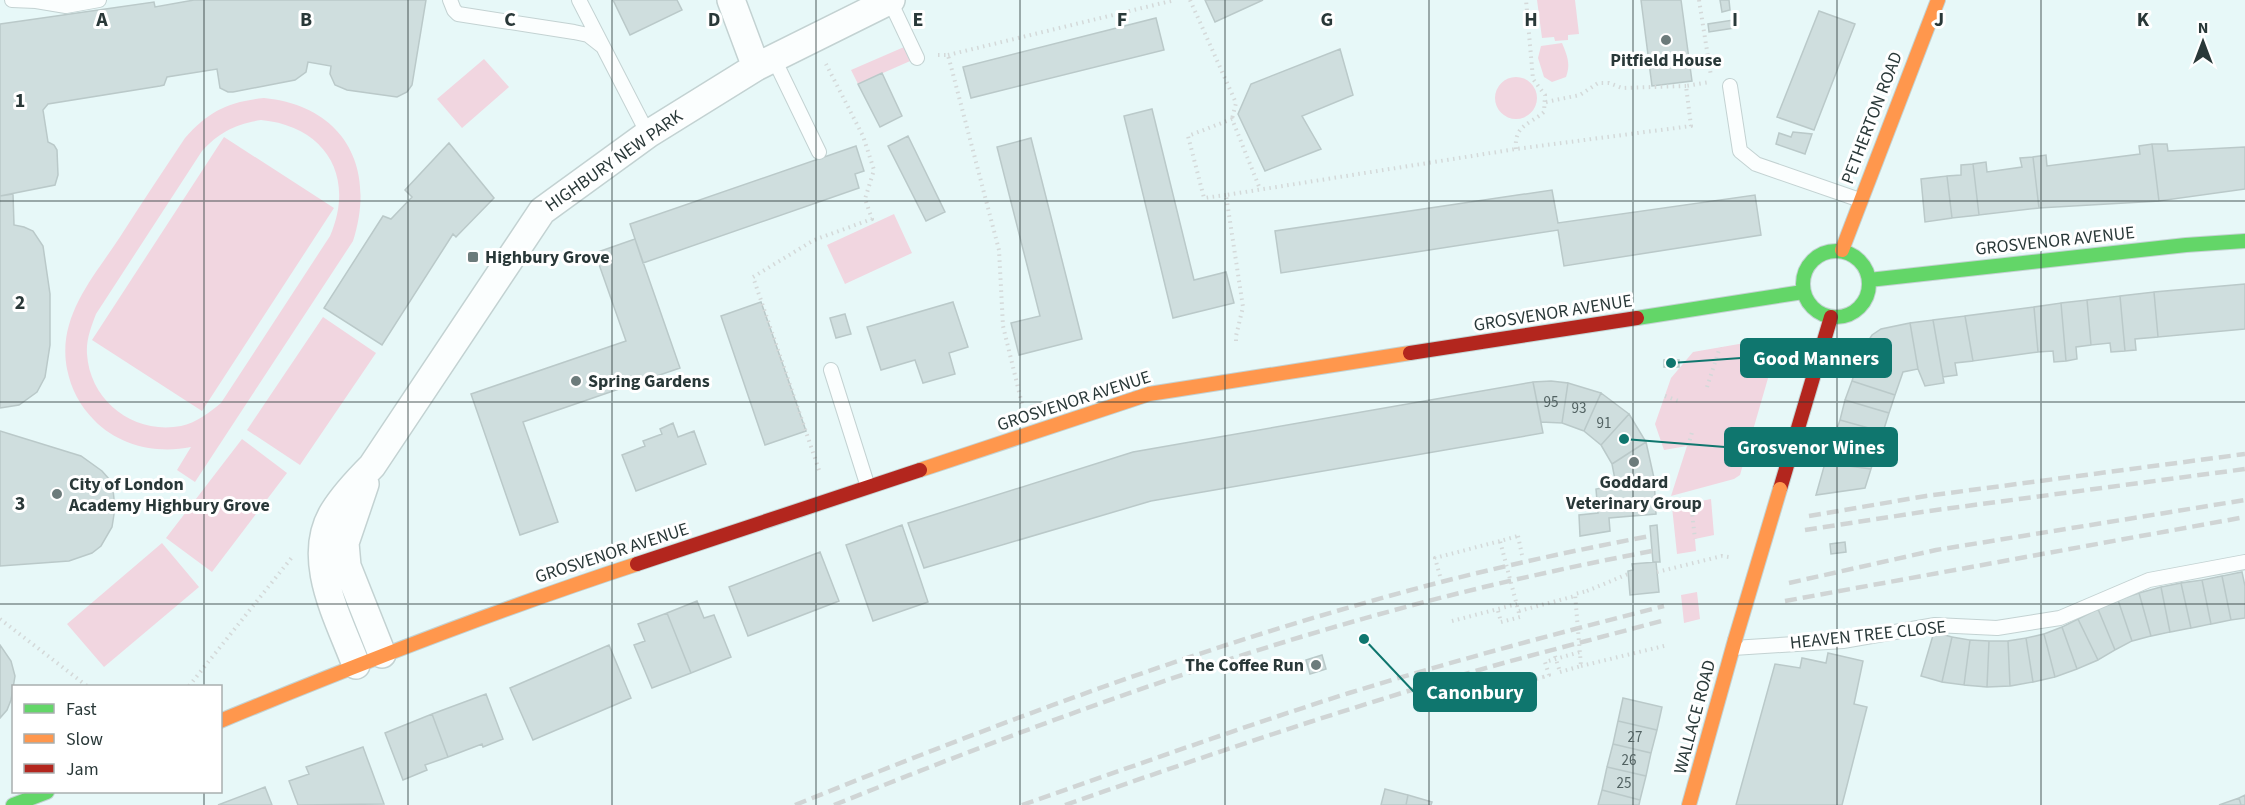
<svg xmlns="http://www.w3.org/2000/svg" width="2245" height="805" font-family="'Source Sans 3',sans-serif">
	<rect width="100%" height="100%" fill="#e7f8f8"/>
	<path fill="#f1d6e0" fill-rule="evenodd" d="M1537 0H1575L1579 34 1568 35V40L1555 41 1554 37 1542 38Z
		M1562 43C1567 55 1571 64 1566 77L1552 82 1544 77 1538 58 1541 46Z
		M911 44 917 58 858 84 851 70Z
		M484 59 509 87 462 128 437 99Z
		M1495 98a21 21 0 1 1 42 0a21 21 0 1 1-42 0Z
		M264 98C343 106 377 166 353 241L195 482 177 470 191 447C157 454 119 446 94 420 80 406 71 389 67 369 57 317 93 278 120 237 141 204 163 171 185 138 209 111 228 102 264 98ZM261 120C325 126 356 176 330 236L221 403C210 412 196 423 181 426 135 435 90 402 87 354 86 340 91 327 96 314L202 151C219 132 236 124 261 120Z
		M224 137 334 208 202 411 92 340Z
		M894 214 912 253 845 284 827 245Z
		M323 317 376 353 300 465 247 430Z
		M1762 340 1769 341 1773 346 1775 354 1740 475 1734 479 1671 496 1687 446 1664 450 1655 424 1671 378 1693 352Z
		M242 439 287 473 212 572 166 538Z
		M1711 499 1714 535 1695 539 1696 551 1677 554 1672 507Z
		M162 543 199 587 104 667 67 624Z
		M1697 592 1700 619 1684 623 1681 595Z"/>
	<path fill="#cfdede" stroke="#bac9c9" stroke-width="1.5" d="M194 0H426L412 85 407 92 397 97 347 90 335 85 330 74 331 66 308 62 306 72 295 80 233 92H228L220 88 217 69 167 77 164 85 160 86 48 104 43 110 48 142 54 145 57 150 58 175 55 185 0 196V24L154 2 155 7Z
		M613 0H677L682 10 630 35Z
		M1205 0H1263L1215 22Z
		M1641 0H1681L1692 81 1652 86Z
		M1720 0H1729L1730 10 1722 12Z
		M1819 11 1855 24 1814 130 1777 117Z
		M1156 18 1164 50 971 98 963 67Z
		M1733 20 1734 28 1709 32 1708 24Z
		M1340 49 1353 95 1302 116 1321 149 1265 171 1238 114 1251 84Z
		M882 73 902 116 880 127 858 84Z
		M1152 109 1194 280 1226 272 1234 303 1173 318 1124 116Z
		M1793 132 1812 134 1805 154 1776 144 1779 133 1791 137Z
		M908 136 945 212 926 221 888 146Z
		M1031 138 1082 339 1019 355 1011 323 1040 316 997 147Z
		M449 143 494 198 456 237 453 234 382 345 324 308 383 216 391 219 412 197 405 190Z
		M2152 144 2159 201 2039 208 2033 157 2046 155 2047 166 2140 154 2139 146Z
		M2152 144H2167L2168 151 2245 147V189L2159 201Z
		M856 146 864 171 855 174 859 188 643 263 630 224Z
		M2033 157 2039 208 1979 215 1973 164 1986 162 1987 172 2022 167 2020 158Z
		M1973 164 1979 215 1952 218 1947 176 1961 175V165Z
		M1947 176 1952 218 1925 222 1921 179Z
		M1552 190 1558 223 1755 195 1761 235 1564 266 1558 230 1281 273 1275 231Z
		M13 194 14 225 24 227 33 231 43 246 50 294V345L45 377 37 392 19 405 0 408V196Z
		M635 239 680 368 523 422 558 522 520 535 471 394 626 341 595 253Z
		M2245 284V329L2158 337 2154 292Z
		M2154 292 2158 337 2135 339 2136 350 2125 351 2120 296Z
		M2120 296 2125 351 2111 352 2110 343 2091 345 2087 300Z
		M2087 300 2091 345 2076 347 2077 359 2066 361 2061 303Z
		M761 302 806 431 765 445 721 316Z
		M953 302 968 347 949 353 955 374 923 383 915 360 881 370 867 327Z
		M2061 303 2066 361 2054 362 2053 351 2038 352 2034 307Z
		M2034 307 2038 352 1973 361 1965 316Z
		M845 314 851 334 836 338 830 318Z
		M1965 316 1973 361 1955 363 1957 375 1943 377 1933 320Z
		M1933 320 1944 383 1925 386 1918 369 1910 323Z
		M1910 323 1918 369 1903 372 1895 395 1852 381 1861 352 1872 335 1881 329Z
		M1664 360H1679V367H1664Z
		M1551 381 1568 383 1562 423 1541 422 1533 382Z
		M1852 381 1895 395 1889 413 1845 400Z
		M1533 382 1543 433 1151 501 924 568 908 523 1133 452Z
		M1568 383 1601 393 1584 431 1562 423Z
		M1601 393 1629 414 1601 445 1584 431Z
		M1845 400 1889 413 1883 432 1840 420Z
		M1629 414 1646 442 1612 464 1601 445Z
		M1840 420 1883 432 1877 450 1833 440Z
		M673 423 678 437 694 431 706 464 636 491 622 455 645 446 643 441 662 434 660 429Z
		M0 431 81 456 102 471 109 479 113 490 115 508 112 527 101 546 92 553 69 561 0 566Z
		M1833 440 1877 450 1871 469 1825 463Z
		M1646 442 1654 478 1616 485 1612 464Z
		M1825 463 1871 469 1865 488 1816 495Z
		M1654 478 1656 514 1609 518 1610 531 1580 536 1579 515 1598 513 1596 489Z
		M902 525 928 602 873 621 846 545Z
		M1657 525 1660 562H1653L1650 526Z
		M1845 542 1846 552 1831 554 1830 544Z
		M820 552 839 601 748 636 729 587Z
		M1656 562 1659 592 1630 595 1628 571 1633 570 1632 564Z
		M2242 572 2245 586V618L2231 620 2222 576Z
		M2222 576 2231 620 2211 624 2202 580Z
		M2202 580 2211 624 2191 628 2181 583Z
		M2181 583 2191 628 2170 632 2161 587Z
		M2161 587 2170 632 2151 636 2139 593Z
		M2139 593 2151 636 2132 641 2118 600Z
		M2118 600 2132 641 2115 650 2098 609Z
		M697 601 704 618 714 615 731 657 691 673 667 613Z
		M2098 609 2115 650 2098 660 2078 619Z
		M667 613 691 673 652 688 634 645 645 641 638 624Z
		M2078 619 2098 660 2077 669 2062 627Z
		M2062 627 2077 669 2055 677 2044 634Z
		M1934 632 1952 637 1942 682 1921 676Z
		M2044 634 2055 677 2033 682 2026 638Z
		M1952 637 1970 640 1964 685 1942 682Z
		M2026 638 2033 682 2010 686 2008 641Z
		M1970 640 1989 641 1987 687 1964 685Z
		M1989 641H2008L2010 686 1987 687Z
		M0 645 11 661 15 676 11 700 7 710 0 718Z
		M609 645 631 698 533 740 510 688Z
		M1828 653 1863 661 1854 704 1867 707 1842 805H1736L1775 664 1800 668 1802 658 1826 663Z
		M1322 655 1326 669 1310 674 1306 660Z
		M486 694 503 739 483 747 482 744 448 757 432 714Z
		M1623 698 1662 707 1657 730 1618 721Z
		M432 714 448 757 425 765 427 770 403 780 385 733Z
		M1618 721 1657 730 1651 753 1613 744Z
		M1613 744 1651 753 1646 776 1607 767Z
		M363 747 384 804 298 805 289 781 309 774 306 767Z
		M1607 767 1646 776 1640 800 1602 790Z
		M265 787 272 805H218Z
		M1385 789 1408 795 1406 805H1381Z
		M1602 790 1640 800 1639 805H1598Z
		M1408 795 1432 802 1431 805H1406Z
		M2245 795V805H2241L2239 798Z
		M2239 798 2241 805H2219Z"/>
	<g fill="none" stroke-linecap="round" stroke-linejoin="round">
		<g stroke="#c3d2d2" stroke-width="16">
			<path id="lane" d="M12 0 36 1 66 6 99 0
				M450 0 454 10 458 14 574 32 588 35 602 46
				M579 0 648 134
				M890 1 917 58
				M774 59 819 152
				M1730 86 1740 151 1756 164 1860 200
				M831 370 868 487
				M1733 648 1843 641 1935 625 1997 628 2060 618 2149 580 2245 562"/>
		</g>
		<g stroke="#c3d2d2" stroke-width="30">
			<path id="street" d="M731 0 756 67
				M365 484 345 543 347 566 382 654
				M356 665C339 619 304 558 334 511 344 495 358 480 372 466L542 211 648 134 756 67 891 0"/>
		</g>
		<g stroke="#c3d2d2" stroke-width="16">
			<path id="fast" d="M1803 284a33 33 0 1 1 66 0a33 33 0 1 1-66 0Z
				M1869 280 2186 245 2245 241
				M1637 318 1803 292
				M13 805 47 792"/>
		</g>
		<g stroke="#c3d2d2" stroke-width="16">
			<path id="slow" d="M1842 250 1938 0
				M920 470 1149 394 1410 353
				M220 721C358 664 496 610 637 564
				M1689 805 1735 640"/>
		</g>
		<g stroke="#c3d2d2" stroke-width="16">
			<path id="jam" d="M1410 353 1637 318
				M1780 489 1831 317
				M637 564 920 470"/>
		</g>
		<path stroke="#d4d9d9" stroke-width="4" stroke-dasharray="1.5 4.5" stroke-linecap="butt" d="M1190 0 1236 103 1232 119
			M1699 0 1711 76
			M938 55H948L999 250 1003 326 1022 404
			M948 55 1175 0
			M1546 102 1580 95 1598 83H1609L1622 88 1686 86
			M1516 149C1514 125 1529 125 1544 112L1545 95 1533 79 1526 0
			M1226 195 1204 198 1188 136 1232 119 1260 189
			M1236 341V336L1243 307 1226 195 1516 149 1691 126 1686 86 1709 82
			M1707 387 1720 347
			M1665 396 1679 401
			M1688 446 1693 429
			M819 470 753 277 814 240 872 219 865 199 874 170 863 136 826 64
			M1691 503 1695 539
			M1518 536 1522 555
			M1657 572 1722 556 1729 557
			M1440 576 1435 558 1500 541
			M1587 591 1628 574
			M1498 611 1501 622
			M1519 611 1575 596
			M0 619 87 686
			M1452 621 1517 604
			M1555 656 1560 672
			M1581 666 1668 645
			M1468 681 1473 698 1543 677
			M189 686 293 556"/>
		<use href="#lane" stroke="#fbfefe" stroke-width="14"/>
		<use href="#street" stroke="#fbfefe" stroke-width="27"/>
		<use href="#fast" stroke="#63d668" stroke-width="14"/>
		<use href="#slow" stroke="#ff974d" stroke-width="14"/>
		<use href="#jam" stroke="#b3261e" stroke-width="14"/>
		<path stroke="#d0d5d5" stroke-width="4.5" stroke-dasharray="12 6" stroke-linecap="butt" d="M1809 516 1926 496 2245 454
			M1805 530 1929 511 2245 469
			M1789 583 1936 550 2245 500
			M1785 601 2245 517
			M795 805C983 729 1173 657 1368 602 1461 575 1555 554 1650 536
			M834 805C1011 734 1190 667 1373 616 1465 590 1558 569 1652 551
			M1022 805C1131 767 1239 728 1349 693 1453 661 1558 633 1664 606
			M1065 805C1211 754 1358 704 1507 662 1559 648 1613 634 1665 620"/>
		<g stroke="#c3d2d2" stroke-width="16" stroke-linecap="butt">
			<path id="slow-bridge" d="M1735 640 1780 489"/>
		</g>
		<path stroke="#d4d9d9" stroke-width="4" stroke-dasharray="1.5 4.5" stroke-linecap="butt" d="M1501 622 1520 617 1500 541 1518 536
			M1560 672 1581 666 1575 594 1587 591
			M1543 677 1549 675 1545 662 1580 652"/>
		<use href="#slow-bridge" stroke="#ff974d" stroke-width="14"/>
	</g>
	<path fill="none" stroke="#293838" stroke-width="1.5" stroke-opacity="0.55" d="M204 0V686M408 0V805M612 0V805M816 0V805M1020 0V805M1225 0V805M1429 0V805M1633 0V805M1837 0V805M2041 0V805M0 201H2245M0 402H2245M0 604H2245M204 792V805"/>
	<g fill="#6c7b7b" stroke="#fff" stroke-width="2">
		<circle cx="1666" cy="40" r="6"/>
		<rect x="467" y="251" width="12" height="12" rx="3"/>
		<circle cx="576" cy="381" r="6"/>
		<circle cx="1634" cy="462" r="6"/>
		<circle cx="57" cy="494" r="6"/>
		<circle cx="1316" cy="665" r="6"/>
	</g>
	<g text-anchor="middle" dominant-baseline="central" stroke-width="6" stroke-linejoin="round" paint-order="stroke">
		<g font-size="15" fill="#526262">
			<text x="1551" y="402">95</text>
			<text x="1579" y="408">93</text>
			<text x="1604" y="423">91</text>
			<text x="1635" y="737">27</text>
			<text x="1629" y="760">26</text>
			<text x="1624" y="783">25</text>
		</g>
		<g font-size="18" font-weight="bold" fill="#293838" stroke="#fff" text-anchor="start">
			<text x="1666" y="60" text-anchor="middle">Pitfield House</text>
			<text x="485" y="257">Highbury Grove</text>
			<text x="588" y="381">Spring Gardens</text>
			<text x="1634" y="482" text-anchor="middle">Goddard<tspan x="1634" dy="21">Veterinary Group</tspan></text>
			<text x="69" y="484">City of London<tspan x="69" dy="21">Academy Highbury Grove</tspan></text>
			<text x="1304" y="665" text-anchor="end">The Coffee Run</text>
		</g>
		<g font-size="18" fill="#293838" stroke="#fff">
			<text transform="translate(1872 118) rotate(-69)">PETHERTON ROAD</text>
			<text transform="translate(614 161) rotate(-35)">HIGHBURY NEW PARK</text>
			<text transform="translate(2055 241) rotate(-6)">GROSVENOR AVENUE</text>
			<text transform="translate(1553 313) rotate(-9)">GROSVENOR AVENUE</text>
			<text transform="translate(1074 401) rotate(-18)">GROSVENOR AVENUE</text>
			<text transform="translate(612 553) rotate(-18)">GROSVENOR AVENUE</text>
			<text transform="translate(1868 635) rotate(-6)">HEAVEN TREE CLOSE</text>
			<text transform="translate(1695 717) rotate(-75)">WALLACE ROAD</text>
		</g>
	</g>
	<g font-size="20" text-anchor="middle" font-weight="bold" fill="#293838" stroke="#fff" stroke-width="6" stroke-linejoin="round" paint-order="stroke">
		<text x="102" y="26">A</text>
		<text x="306" y="26">B</text>
		<text x="510" y="26">C</text>
		<text x="714" y="26">D</text>
		<text x="918" y="26">E</text>
		<text x="1122" y="26">F</text>
		<text x="1327" y="26">G</text>
		<text x="1531" y="26">H</text>
		<text x="1735" y="26">I</text>
		<text x="1939" y="26">J</text>
		<text x="2143" y="26">K</text>
		<text x="20" y="107">1</text>
		<text x="20" y="309">2</text>
		<text x="20" y="510">3</text>
	</g>
	<path fill="none" stroke="#0f766e" stroke-width="2" d="M1671 363L1741 358M1624 439L1725 447M1364 639L1414 692"/>
	<g fill="#0f766e" stroke="#fff" stroke-width="2">
		<circle cx="1671" cy="363" r="6"/>
		<circle cx="1624" cy="439" r="6"/>
		<circle cx="1364" cy="639" r="6"/>
	</g>
	<g fill="#0f766e" stroke="#0f766e" stroke-width="2">
		<rect x="1741" y="339" width="150" height="38" rx="6"/>
		<rect x="1725" y="428" width="172" height="38" rx="6"/>
		<rect x="1414" y="673" width="122" height="38" rx="6"/>
	</g>
	<g font-size="20" text-anchor="middle" font-weight="bold" fill="#fff">
		<text x="1816" y="365">Good Manners</text>
		<text x="1811" y="454">Grosvenor Wines</text>
		<text x="1475" y="699">Canonbury</text>
	</g>
	<rect x="12" y="685" width="210" height="108" fill="#ffffff" stroke="#a9afaf" stroke-width="1.5"/>
	<rect x="24" y="704" width="30" height="9" fill="#63d668" stroke="#a9afaf" stroke-width="1.5"/>
	<text x="66" y="715" font-size="18" fill="#293838">Fast</text>
	<rect x="24" y="734" width="30" height="9" fill="#ff974d" stroke="#a9afaf" stroke-width="1.5"/>
	<text x="66" y="745" font-size="18" fill="#293838">Slow</text>
	<rect x="24" y="764" width="30" height="9" fill="#b3261e" stroke="#a9afaf" stroke-width="1.5"/>
	<text x="66" y="775" font-size="18" fill="#293838">Jam</text>
	<g transform="translate(2203 42)" stroke="#ffffff" stroke-width="4.5" paint-order="stroke">
	<path d="M0-4.5L10 22L0 15L-10 22Z" fill="#293838"/>
	<text y="-9" font-size="16" font-weight="bold" text-anchor="middle" fill="#293838">N</text>
	</g>
</svg>
